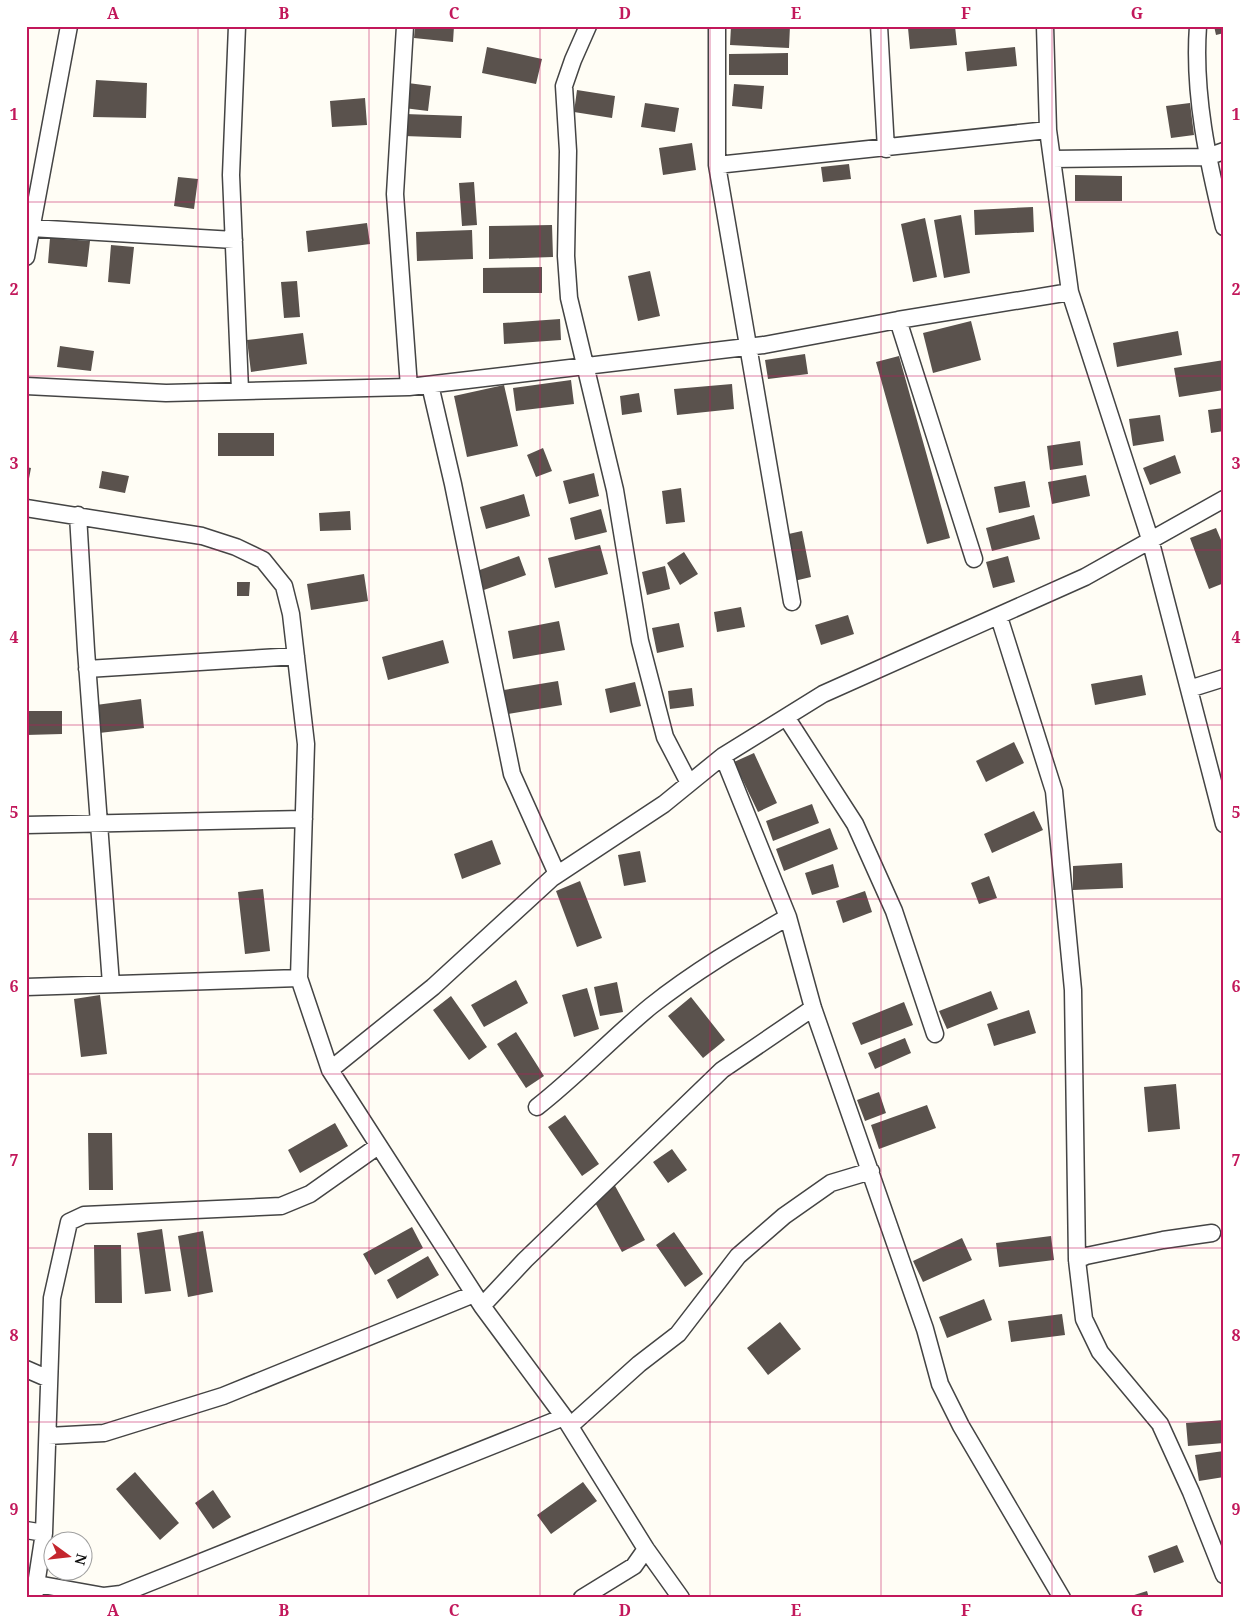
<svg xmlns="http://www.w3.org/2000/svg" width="1250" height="1624" font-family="'Noto Serif',serif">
	<rect width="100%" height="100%" fill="#fffdf5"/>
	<path fill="#5a524d" d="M415 26H454L453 42 414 38Z
		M731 26H790L789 48 730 45Z
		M931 26H955L957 45 910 49 908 28Z
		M1214 26H1224V33L1216 35Z
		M487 47 542 59 536 84 482 73Z
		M1015 47 1017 66 967 71 965 52Z
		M788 53V75H729V54Z
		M96 80 147 83 146 118 93 117Z
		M408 83 431 86 428 111 404 108Z
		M734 84 764 86 762 109 732 106Z
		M577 90 615 96 612 118 574 112Z
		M365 98 367 125 332 127 330 101Z
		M645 103 679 108 675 132 641 127Z
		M1190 103 1194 135 1171 138 1166 106Z
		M405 114 462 116 461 138 404 136Z
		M692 143 696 170 663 175 659 148Z
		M849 164 851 179 823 182 821 167Z
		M1075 175 1122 176V201H1075Z
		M178 177 198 179 194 209 174 206Z
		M474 182 477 225 462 226 459 183Z
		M1033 207 1034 232 975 235 974 210Z
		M961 215 970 273 944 278 934 220Z
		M925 218 937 277 913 282 901 224Z
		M367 223 370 244 308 252 306 231Z
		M552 225 553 257 489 259V226Z
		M472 230 473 259 417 261 416 232Z
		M50 238 90 241 87 267 48 263Z
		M111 245 134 247 130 284 108 282Z
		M542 267V293H483V268Z
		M650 271 660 316 638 321 628 276Z
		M297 281 300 317 284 318 281 282Z
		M560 319 561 340 504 344 503 323Z
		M971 321 981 360 933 373 923 333Z
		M1178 331 1182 355 1117 367 1113 343Z
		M303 333 307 364 251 372 247 340Z
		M60 346 94 351 91 371 57 367Z
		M805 354 808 374 768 379 765 360Z
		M899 356 950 538 927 544 876 362Z
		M1224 360V390L1179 397 1174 368Z
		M571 380 574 404 516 411 513 388Z
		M732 384 734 409 677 415 674 389Z
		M504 385 518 446 467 457 454 396Z
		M639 393 642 412 622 415 620 396Z
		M1224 408V431L1211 433 1208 410Z
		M1160 415 1164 441 1133 446 1129 419Z
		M218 433H274V456H218Z
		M1080 441 1083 465 1050 470 1047 446Z
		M543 448 552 471 536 477 527 455Z
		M1175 455 1181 473 1150 485 1143 468Z
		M26 467 31 468 27 489H26Z
		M102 471 129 476 125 493 99 488Z
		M594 473 599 496 569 504 563 481Z
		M1086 475 1090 496 1052 504 1048 482Z
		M1025 481 1030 507 999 513 994 487Z
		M681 488 685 522 666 524 662 491Z
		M524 494 530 516 486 529 480 507Z
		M601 509 607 532 575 540 570 518Z
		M350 511 351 530 320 531 319 513Z
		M1034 515 1040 539 992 551 986 528Z
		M1216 528 1224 547V583L1209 589 1190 538Z
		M802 531 811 577 794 581 784 535Z
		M600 545 608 574 555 588 548 558Z
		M684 552 698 574 680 585 667 563Z
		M519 556 526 575 481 591 474 572Z
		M1008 556 1015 582 993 588 986 562Z
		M665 566 670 589 647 595 642 572Z
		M364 574 368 601 311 610 307 584Z
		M237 582H250L249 596H237Z
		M741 607 745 627 717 632 714 612Z
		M848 615 854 634 821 645 815 625Z
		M559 621 565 650 513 659 508 631Z
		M679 623 684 647 657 653 652 628Z
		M443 640 449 663 388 680 382 657Z
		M1142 675 1146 695 1095 705 1091 684Z
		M558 681 562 705 508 714 504 690Z
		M635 682 641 706 610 713 605 689Z
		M692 688 694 706 670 709 668 691Z
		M141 699 144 728 99 733 96 705Z
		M26 711H62V734L26 735Z
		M1014 742 1024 763 986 782 976 761Z
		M754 753 777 803 758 812 734 762Z
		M812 804 819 823 773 841 766 821Z
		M1034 811 1043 830 992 853 984 834Z
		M830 828 838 849 784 871 776 849Z
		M492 840 501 864 462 879 454 854Z
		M640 851 646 882 624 886 618 855Z
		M1122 863 1123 888 1073 890V866Z
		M833 864 839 887 812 895 805 873Z
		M989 876 997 898 979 904 971 883Z
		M580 881 602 938 577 947 556 891Z
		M263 889 270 951 245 954 238 892Z
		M865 891 872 912 843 923 836 901Z
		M516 980 528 1003 484 1027 471 1005Z
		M617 982 623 1012 600 1016 594 987Z
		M587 988 599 1029 574 1037 562 995Z
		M991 991 998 1009 947 1029 939 1011Z
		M100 995 107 1054 81 1057 74 999Z
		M451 996 487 1047 469 1060 433 1010Z
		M691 997 725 1040 703 1058 668 1016Z
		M904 1002 913 1025 861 1045 852 1023Z
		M1029 1010 1036 1033 994 1046 987 1024Z
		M516 1032 544 1076 526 1088 497 1044Z
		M905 1038 911 1053 875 1069 868 1053Z
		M1176 1084 1180 1129 1148 1132 1144 1087Z
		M879 1092 886 1113 865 1121 857 1100Z
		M927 1105 936 1128 879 1149 871 1125Z
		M565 1115 599 1164 582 1176 548 1127Z
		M335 1123 348 1146 300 1173 288 1150Z
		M88 1133H112L113 1190H89Z
		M672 1149 687 1170 668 1183 653 1162Z
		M614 1184 645 1240 622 1252 592 1197Z
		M412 1227 423 1248 375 1275 363 1254Z
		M162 1229 171 1291 145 1294 137 1233Z
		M203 1231 213 1292 188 1297 178 1236Z
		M674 1232 703 1274 685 1287 656 1245Z
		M1051 1236 1054 1260 999 1267 996 1243Z
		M962 1238 972 1260 923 1282 913 1261Z
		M94 1245H121L122 1303H95Z
		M428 1256 439 1275 397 1299 387 1280Z
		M984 1299 992 1320 947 1338 939 1317Z
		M1062 1314 1065 1335 1011 1342 1008 1321Z
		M780 1322 801 1349 768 1375 747 1348Z
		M1224 1420V1443L1188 1446 1186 1423Z
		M1224 1451V1477L1199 1481 1195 1455Z
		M135 1472 179 1523 160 1540 116 1489Z
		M583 1482 597 1501 551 1534 537 1515Z
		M213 1490 231 1517 213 1529 195 1503Z
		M1177 1545 1184 1562 1154 1573 1148 1556Z
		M1147 1591 1149 1598H1131V1596Z"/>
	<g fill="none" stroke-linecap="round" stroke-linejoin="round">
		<g stroke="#444" stroke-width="19">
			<path id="street" d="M237 26 231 175 240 390
				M405 26 395 194 409 387
				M588 26 573 60 564 86 568 151 566 256 569 298 615 490 640 641 665 737 689 783
				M717 26V165L792 602
				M879 26 886 149
				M1045 26 1048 130 1070 292 1150 539 1224 824
				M1198 26C1193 94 1208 162 1224 227
				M1052 159 1207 157 1224 151
				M717 165 1048 130
				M31 228 234 240
				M26 257 69 26
				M898 320 974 559
				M430 385 453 484 512 774 557 874
				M26 386 166 393 409 387 764 345 898 320 1070 292
				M26 508 202 536 236 547 263 560 284 586 291 614 306 744 299 978 330 1070 482 1306 564 1417 646 1549 681 1598
				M78 515 86 650 111 984
				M999 617 1054 791 1073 990 1077 1260 1084 1319 1100 1352 1160 1424 1191 1492 1224 1575
				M87 669 296 656
				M1189 689 1224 678
				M786 717 855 824 894 911 935 1034
				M723 756 788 917 813 1008 925 1329 940 1384 961 1426 1062 1598
				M26 825 304 819
				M26 987 299 978
				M330 1070 433 987 552 878 664 804 723 756 823 694 1085 577 1224 499
				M537 1107C577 1076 612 1038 651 1006 694 972 741 944 788 917
				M1077 1260 1086 1256 1163 1240 1212 1233
				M482 1306 525 1260 722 1070 813 1008
				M26 1369 49 1379
				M570 1426 639 1364 678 1334 738 1256 784 1216 831 1183 871 1171
				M48 1436 104 1433 223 1396 474 1294
				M26 1530 44 1533
				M37 1584 104 1596 121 1594 564 1417
				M34 1598 44 1533 52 1298 69 1222 84 1215 281 1206 310 1194 378 1146
				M582 1598 634 1566 646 1549"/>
		</g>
		<use href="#street" stroke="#fff" stroke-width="16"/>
	</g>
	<path fill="none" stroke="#c2185b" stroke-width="1" stroke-opacity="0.55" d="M198 26V1598M369 26V1598M540 26V1598M710 26V1598M881 26V1598M1052 26V1598M26 202H1224M26 376H1224M26 550H1224M26 725H1224M26 899H1224M26 1074H1224M26 1248H1224M26 1422H1224"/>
	<rect width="1250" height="1624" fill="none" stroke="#ffffff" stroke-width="55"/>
	<g transform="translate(68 1556) rotate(105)"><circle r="24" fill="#ffffff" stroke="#a0a0a0"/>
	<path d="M0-4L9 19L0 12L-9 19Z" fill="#c4262e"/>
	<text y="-8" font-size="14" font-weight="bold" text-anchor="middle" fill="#111111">N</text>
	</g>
	<rect x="28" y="28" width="1194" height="1568" fill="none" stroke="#c2185b" stroke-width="2"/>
	<g font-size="16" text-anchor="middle" font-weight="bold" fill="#c2185b">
		<text x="113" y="19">A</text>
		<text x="284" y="19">B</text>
		<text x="454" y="19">C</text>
		<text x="625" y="19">D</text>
		<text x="796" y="19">E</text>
		<text x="966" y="19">F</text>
		<text x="1137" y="19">G</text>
		<text x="14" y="120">1</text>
		<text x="1236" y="120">1</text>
		<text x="14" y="295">2</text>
		<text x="1236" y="295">2</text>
		<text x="14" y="469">3</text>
		<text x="1236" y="469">3</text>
		<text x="14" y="643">4</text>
		<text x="1236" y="643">4</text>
		<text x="14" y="818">5</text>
		<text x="1236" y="818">5</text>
		<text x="14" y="992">6</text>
		<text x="1236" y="992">6</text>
		<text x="14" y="1166">7</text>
		<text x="1236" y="1166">7</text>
		<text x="14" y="1341">8</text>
		<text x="1236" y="1341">8</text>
		<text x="14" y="1515">9</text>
		<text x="1236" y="1515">9</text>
		<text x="113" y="1616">A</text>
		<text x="284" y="1616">B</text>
		<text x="454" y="1616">C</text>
		<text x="625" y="1616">D</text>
		<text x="796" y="1616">E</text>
		<text x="966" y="1616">F</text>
		<text x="1137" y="1616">G</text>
	</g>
</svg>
